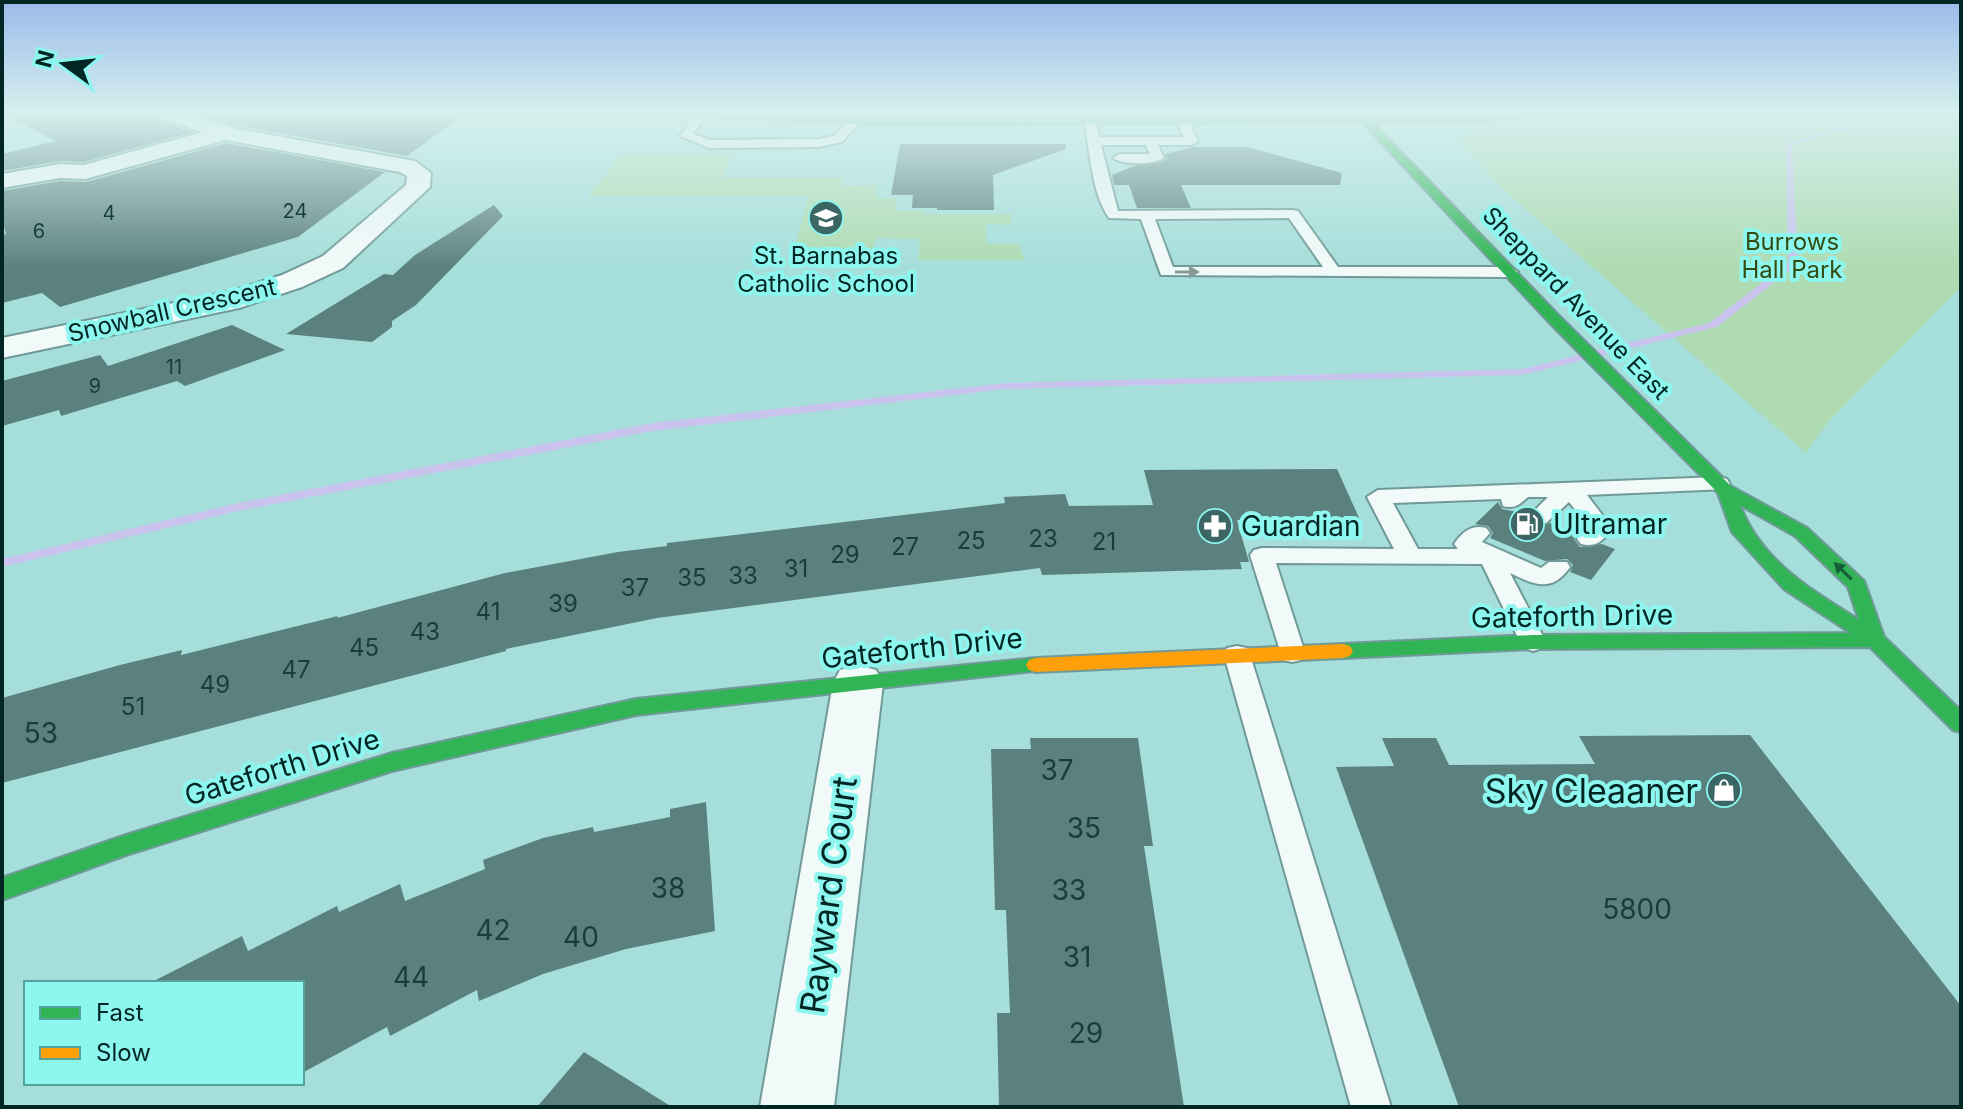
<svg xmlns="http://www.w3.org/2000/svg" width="1963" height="1109" font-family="Inter,sans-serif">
	<rect width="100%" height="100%" fill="#a5deda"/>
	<path fill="#aedbb2" d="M1632 113H1961V287L1828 422 1806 453 1507 193 1456 138 1474 133 1570 127Z
		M622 155H731L722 178H842V186L877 185 876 198H895L897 211 922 210V214H1011V225L986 224 987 244H1019L1024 260H918L920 239 877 238 868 263H809L792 255 809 196H588Z"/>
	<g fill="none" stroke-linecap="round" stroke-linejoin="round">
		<path fill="#c9c3ed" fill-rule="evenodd" d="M1915 113H1929L1841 131 1792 145 1798 264 1717 327 1522 375 1005 389 653 431 243 510 2 567V559L243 502 653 423 1005 383 1522 369 1709 323 1788 263 1786 143 1840 127Z"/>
	</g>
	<path fill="#5b817f" d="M2 113H151L156 120 193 132 84 162 60 161 2 171V154L56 141Z
		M196 113H466L407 156 238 126Z
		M226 143 385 172 298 237 60 307 42 293 2 303V235L6 234 2 220V191L60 181 86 182Z
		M900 144H1066V149L993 175 994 210H937V208H912L913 195H891Z
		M1194 147H1247L1342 173 1340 185H1181L1191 208H1137L1129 185H1114L1112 175 1134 166 1160 163 1167 159 1165 154Z
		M494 205 503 216 416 305 392 321V327L372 342 286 334 384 274 393 275 415 255Z
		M232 325 285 350 185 386 177 381 61 416 59 410 2 426V381L100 355 108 366Z
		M1337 469 1360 520H1237L1249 562H1240L1242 569 1042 575 1040 568 657 618 506 649V651L2 783V698L120 665 182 650 181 655 338 616 337 618 505 573 618 552 667 546V543L1005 503 1004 497 1065 494 1069 506 1153 505 1144 470Z
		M1498 502 1502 509 1527 514 1524 520 1530 526 1550 523 1577 534 1574 539 1580 547 1602 544 1615 549 1591 580 1570 572 1573 565 1567 559 1545 561 1490 538 1493 533 1488 526 1475 524Z
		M1750 735 1961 1006V1107H1459L1336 767 1394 766 1382 738H1436L1449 765 1595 764 1579 736Z
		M1030 738H1138L1153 846H1144L1184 1107H999L997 1013H1010L1006 910H995L991 749H1031Z
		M706 802 715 931 626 949 543 974 479 1001 477 990 390 1036 387 1027 302 1073V983H150L242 936 248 951 337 906 339 912 400 884 405 901 485 869 483 860 543 838 593 827 594 832 670 817V809Z
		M584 1052 672 1107H537Z"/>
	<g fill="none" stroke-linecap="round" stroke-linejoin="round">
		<g stroke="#709a97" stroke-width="4">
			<path id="lane" d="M698 114 704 117 693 134 710 140 819 139 834 136 851 119 861 121 842 142 819 147 709 148 680 136 694 115Z
				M1090 118 1096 121 1099 137H1184L1177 121 1183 118 1189 121 1198 141 1192 145H1158L1164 158C1154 165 1123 165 1113 158L1119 154H1150L1146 145H1101L1118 211 1293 210 1298 211 1338 267H1510L1518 272 1510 277 1161 275 1141 219 1109 218C1091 192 1090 150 1084 121ZM1289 218 1323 267H1173L1155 219Z
				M1719 477 1727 479 1730 484 1727 489 1587 495 1603 516 1609 532C1601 543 1594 547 1581 544L1577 539 1585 530 1581 517 1569 502 1546 523H1530L1527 518 1548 497H1528C1519 505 1515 509 1503 506L1501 499 1393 503 1418 549H1458L1454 544C1462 532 1472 524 1486 528L1490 533 1482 542 1541 568 1549 562H1567L1570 567C1552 593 1535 585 1510 573L1546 642 1542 648 1533 651 1524 648 1520 642 1482 564 1276 563 1305 653 1301 660 1292 662 1283 660 1250 555 1254 550 1262 548 1394 549 1367 497 1378 490Z
				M1237 646 1247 648 1250 655 1391 1107H1351L1224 655 1227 648Z"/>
		</g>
		<g stroke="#709a97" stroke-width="4">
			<path id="street" d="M154 113H186L237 129 415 161 431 173 430 187 343 268 302 287 239 308 2 358V338L232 291 282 275 323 256 406 185 407 176 400 172 226 140 85 179 60 178 2 188V174L60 164 84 165 203 132 157 117Z
				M858 665 876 670 883 683 834 1107H760L833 683 840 670Z"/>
		</g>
		<g stroke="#709a97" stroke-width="4">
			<path id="fast" d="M636 113 855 118H1359L1355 113H1364L1368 118 1562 113 1465 123H1373L1559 316 1732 487 1807 528 1864 581 1884 637 1961 711V732L1953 730 1870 647 1533 649 1343 658 1336 656 1333 651 1336 646 1343 644 1533 635 1851 633 1784 589 1732 532 1718 493 1549 322 1363 123 855 124ZM1740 505 1795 536 1848 587 1859 620C1811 590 1760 560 1740 505Z
				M1036 658 1043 660 1046 665 1043 670 636 715 392 771 126 855 2 900V878L123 836 392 753 636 699Z"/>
		</g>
		<g stroke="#709a97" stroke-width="4">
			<path id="slow" d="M1343 644 1350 646 1353 651 1350 656 1343 658 1036 672 1029 670 1026 665 1029 660 1036 658Z"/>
		</g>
		<use href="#lane" fill="#f2faf9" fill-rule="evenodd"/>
		<use href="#street" fill="#f2faf9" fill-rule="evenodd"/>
		<use href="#fast" fill="#30b455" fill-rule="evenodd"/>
		<use href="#slow" fill="#ff9f0a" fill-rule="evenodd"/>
	</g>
	<defs><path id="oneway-solid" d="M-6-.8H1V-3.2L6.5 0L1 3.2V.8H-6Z" transform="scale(2)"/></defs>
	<use fill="#869b99" href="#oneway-solid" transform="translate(1187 272)"/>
	<use fill="#145f38" href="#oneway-solid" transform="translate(1843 571) rotate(-136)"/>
	<linearGradient id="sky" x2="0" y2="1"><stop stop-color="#9bbaea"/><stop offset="0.42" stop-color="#d6f0ee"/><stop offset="1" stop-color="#d6f0ee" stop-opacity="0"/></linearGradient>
	<rect width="1963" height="268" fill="url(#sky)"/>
	<defs>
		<g id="school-disc" transform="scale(1.8)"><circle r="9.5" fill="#3b6664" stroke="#8df6ee"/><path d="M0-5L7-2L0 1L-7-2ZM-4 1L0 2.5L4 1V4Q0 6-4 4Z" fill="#fff"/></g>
		<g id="fuel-disc" transform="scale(1.8)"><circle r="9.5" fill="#3b6664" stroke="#8df6ee"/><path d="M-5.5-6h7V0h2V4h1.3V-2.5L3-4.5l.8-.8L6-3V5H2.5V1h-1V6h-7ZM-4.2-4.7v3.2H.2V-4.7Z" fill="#fff"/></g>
		<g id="pharmacy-disc" transform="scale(1.8)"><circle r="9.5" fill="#3b6664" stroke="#8df6ee"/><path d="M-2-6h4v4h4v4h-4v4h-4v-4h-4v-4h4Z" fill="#fff"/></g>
		<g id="shop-disc" transform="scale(1.8)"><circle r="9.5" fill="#3b6664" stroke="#8df6ee"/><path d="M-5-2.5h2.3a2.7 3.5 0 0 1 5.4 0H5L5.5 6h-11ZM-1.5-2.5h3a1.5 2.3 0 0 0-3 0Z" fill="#fff"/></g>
	</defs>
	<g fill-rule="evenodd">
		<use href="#school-disc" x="826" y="218"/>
		<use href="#fuel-disc" x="1527" y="524"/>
		<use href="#pharmacy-disc" x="1215" y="526"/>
		<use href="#shop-disc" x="1724" y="790"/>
	</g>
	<g text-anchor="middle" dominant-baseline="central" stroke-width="8" stroke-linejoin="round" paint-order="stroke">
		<g font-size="20" fill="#183d3b">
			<text x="295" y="211">24</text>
			<text x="109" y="213">4</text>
			<text x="39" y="231">6</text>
			<text x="174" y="367">11</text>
			<text x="95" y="386">9</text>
		</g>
		<g font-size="24" fill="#344c12" stroke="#8df6ee">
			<text x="1792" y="241">Burrows<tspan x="1792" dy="28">Hall Park</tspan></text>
		</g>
		<g font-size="24" fill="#022624" stroke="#8df6ee">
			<text x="826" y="255">St. Barnabas<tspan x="826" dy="28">Catholic School</tspan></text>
		</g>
		<g font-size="24" fill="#022624" stroke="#8df6ee">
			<text transform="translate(1576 303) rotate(46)">Sheppard Avenue East</text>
			<text transform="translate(172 310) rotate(-13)">Snowball Crescent</text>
		</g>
		<g font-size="24" fill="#183d3b">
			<text x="1043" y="538">23</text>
			<text x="971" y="540">25</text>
			<text x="1104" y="541">21</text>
			<text x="905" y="546">27</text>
			<text x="845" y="554">29</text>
			<text x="796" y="568">31</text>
			<text x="743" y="575">33</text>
			<text x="692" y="577">35</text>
			<text x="635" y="587">37</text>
			<text x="563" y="603">39</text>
			<text x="488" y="611">41</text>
			<text x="425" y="631">43</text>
			<text x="364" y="647">45</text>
			<text x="296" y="669">47</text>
			<text x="215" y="684">49</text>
			<text x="133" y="706">51</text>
		</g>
		<g font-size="28" fill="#022624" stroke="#8df6ee" text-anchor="start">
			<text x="1553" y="524">Ultramar</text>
			<text x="1241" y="526">Guardian</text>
		</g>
		<g font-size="28" fill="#022624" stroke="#8df6ee">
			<text transform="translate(1572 616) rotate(-1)">Gateforth Drive</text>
			<text transform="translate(922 648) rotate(-6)">Gateforth Drive</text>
			<text transform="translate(282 767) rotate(-17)">Gateforth Drive</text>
		</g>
		<g font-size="28" fill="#183d3b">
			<text x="41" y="733">53</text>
			<text x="1057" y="770">37</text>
			<text x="1084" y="828">35</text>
			<text x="668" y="888">38</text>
			<text x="1069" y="890">33</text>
			<text x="1637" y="909">5800</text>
			<text x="493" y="930">42</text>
			<text x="581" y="937">40</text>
			<text x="1077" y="957">31</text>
			<text x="411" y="977">44</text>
			<text x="1086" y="1033">29</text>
		</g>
		<g font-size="34" fill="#022624" stroke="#8df6ee" text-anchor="end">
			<text x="1698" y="790">Sky Cleaaner</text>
		</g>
		<g font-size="34" fill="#022624" stroke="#8df6ee">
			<text transform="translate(828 895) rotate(-82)">Rayward Court</text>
		</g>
	</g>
	<rect width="1963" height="1109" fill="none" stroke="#022624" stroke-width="8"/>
	<rect x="24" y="981" width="280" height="104" fill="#8df6ee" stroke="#55a39d" stroke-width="2"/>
	<rect x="40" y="1007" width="40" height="12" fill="#30b455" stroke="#55a39d" stroke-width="2"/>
	<text x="96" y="1021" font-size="24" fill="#022624">Fast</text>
	<rect x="40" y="1047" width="40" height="12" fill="#ff9f0a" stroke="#55a39d" stroke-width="2"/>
	<text x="96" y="1061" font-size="24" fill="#022624">Slow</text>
	<g transform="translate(64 64) rotate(285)" stroke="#8df6ee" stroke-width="6" paint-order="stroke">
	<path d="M0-6L14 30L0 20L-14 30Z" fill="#022624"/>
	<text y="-12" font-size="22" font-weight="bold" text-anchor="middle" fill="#022624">N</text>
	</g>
</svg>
